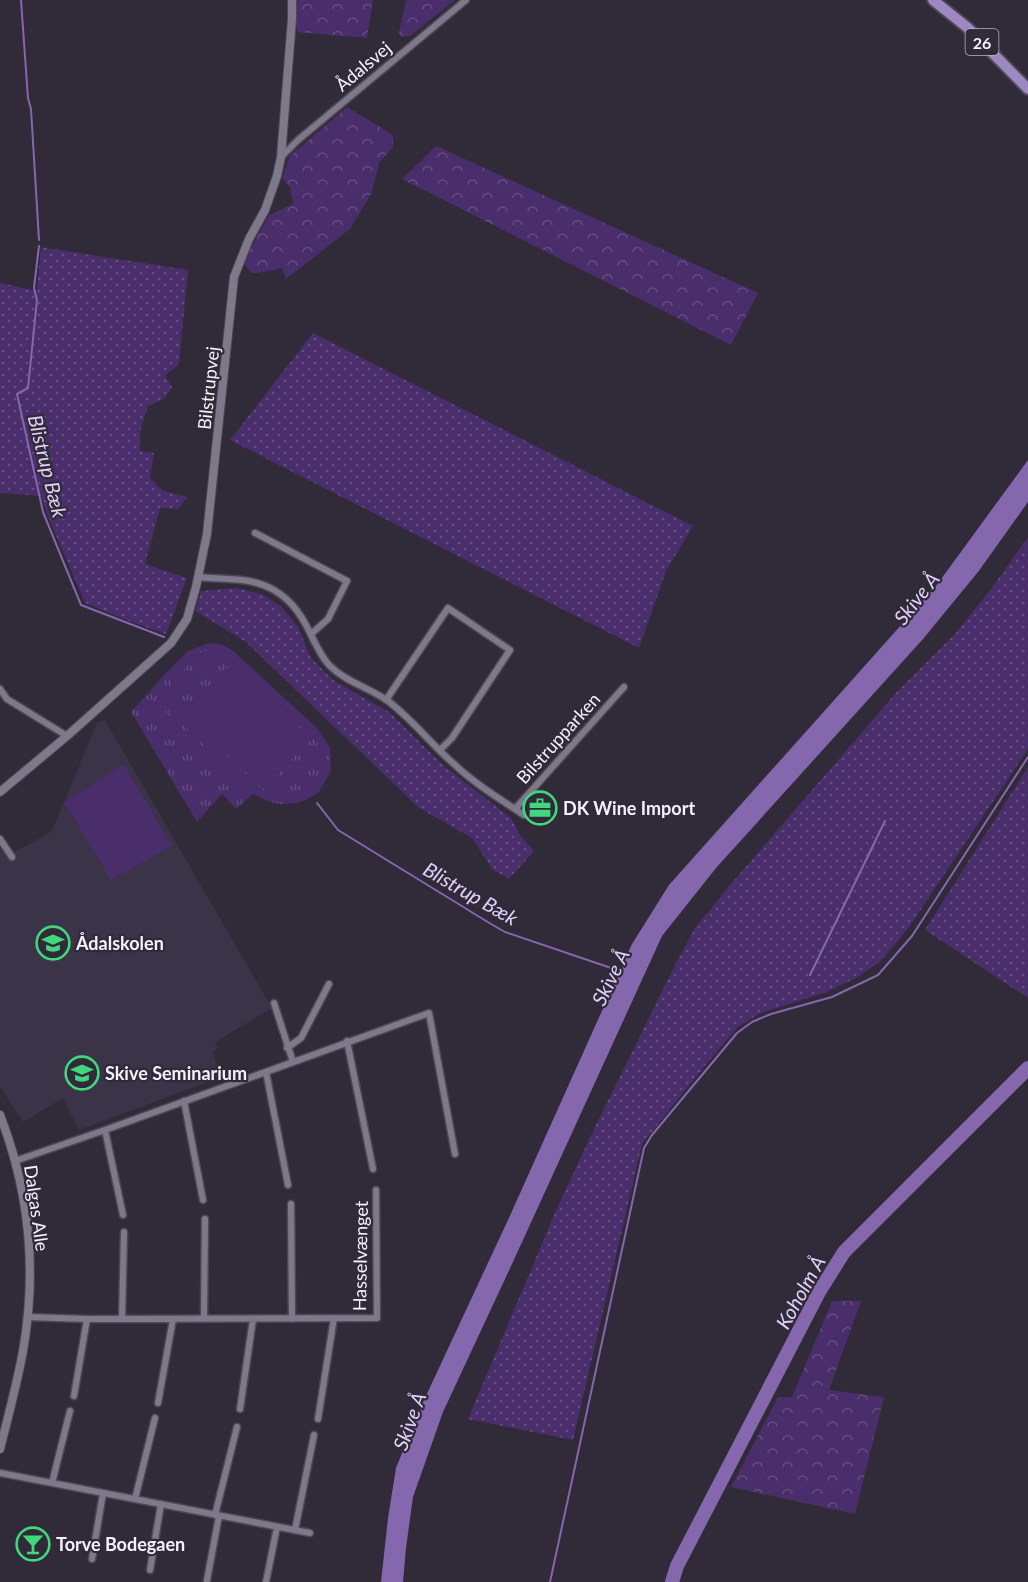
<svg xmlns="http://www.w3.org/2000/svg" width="1028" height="1582" font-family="Lato,sans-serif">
	<defs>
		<pattern id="grass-dots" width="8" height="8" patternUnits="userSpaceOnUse" patternTransform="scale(1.5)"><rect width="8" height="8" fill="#492e6b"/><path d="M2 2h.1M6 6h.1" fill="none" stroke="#644d81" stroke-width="1.8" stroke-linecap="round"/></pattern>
		<pattern id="forest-crowns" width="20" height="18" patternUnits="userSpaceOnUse" patternTransform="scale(1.5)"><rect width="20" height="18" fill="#492e6b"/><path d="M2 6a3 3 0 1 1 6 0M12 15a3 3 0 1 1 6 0" fill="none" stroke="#644d81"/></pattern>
		<pattern id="park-tufts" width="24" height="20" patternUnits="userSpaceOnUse" patternTransform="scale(1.5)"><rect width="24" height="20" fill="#492e6b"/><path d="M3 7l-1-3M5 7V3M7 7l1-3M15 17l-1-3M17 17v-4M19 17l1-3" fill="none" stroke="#644d81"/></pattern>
	</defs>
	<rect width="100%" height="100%" fill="#302a39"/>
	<path fill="#3b3348" d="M105 720 272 1008 215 1042 218 1048 213 1052 221 1077 79 1130 63 1098 23 1122 0 1087V845L8 856 52 831 97 723Z"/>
	<path fill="url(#grass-dots)" d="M41 247 188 270 179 364 165 376 172 387 165 398 148 406 140 432V451L154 453 150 478 163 491 188 497 178 509 160 508 145 564 187 578 166 634 129 621 85 603 49 519 41 496 0 493V283L37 291Z
		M313 333 693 526 666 571 639 648 230 440Z
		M1028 537V749L907 930 881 961 856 978 824 993 760 1013 738 1027 707 1063 642 1144 573 1440 468 1419 557 1208 595 1127 677 961 695 928 731 884 896 693 956 633 994 585Z
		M235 588 262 594 282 607 298 627 311 658 333 680 389 712 444 766 511 818 520 835 534 851 509 879 493 870 472 838 419 808 246 642 195 611 201 591Z
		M1028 767V998L925 930Z"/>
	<path fill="url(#forest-crowns)" d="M296 0H373L367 38 297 32Z
		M406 0H455L410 36 401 37 399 33Z
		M347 107 393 135V147L379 163 372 192 350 229 286 279 282 268 259 273H251L243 262 269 215 293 204 290 187 282 178 290 156Z
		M436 146 758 293 731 345 402 179Z
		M832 1301H861L829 1390 884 1397 855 1514 731 1487 778 1397H792Z"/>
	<path fill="url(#park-tufts)" d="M209 643 223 645 232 650 317 728 330 748 331 771 319 792 309 798 298 803 281 804 270 802 253 794 236 809 222 794 197 822 131 712 167 672 188 651Z"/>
	<path fill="#492e6b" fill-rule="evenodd" d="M207 651H225L236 656C254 671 270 688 287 703 298 713 312 723 320 736 332 755 327 781 308 794 294 804 275 804 260 797L169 712 173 708C165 681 179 657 207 651ZM212 655 227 657 235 663 315 738C335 774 300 811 264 791L184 717C166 691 179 658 212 655Z
		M231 664 311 739 264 789 184 714Z
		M150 698 233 777 230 780 146 702Z
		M124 764 172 846 111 880 64 802Z"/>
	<path fill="#8567ae" d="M1028 460V502L978 572 923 639 716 868 662 936 512 1264 443 1412 413 1497 406 1548 403 1582H381L388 1518 396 1468 418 1413 508 1220 632 944 669 885 936 586Z"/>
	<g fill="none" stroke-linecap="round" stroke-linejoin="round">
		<path stroke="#8567ae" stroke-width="2" d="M21 0 28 98 31 109 39 240
			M39 246 34 288 37 300 28 388 17 394 43 512 81 605 164 637
			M317 803 338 830 491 924 505 932 620 971
			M810 975 885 821
			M550 1582 644 1148 652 1135 737 1033 752 1022 771 1014 832 997 878 975 912 936 1028 757"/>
		<path stroke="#8567ae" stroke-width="14" d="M672 1582 677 1566 819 1292 844 1252 1028 1068"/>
		<g stroke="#4d4855" stroke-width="9">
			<path id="minor" d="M281 157 298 140 466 0
				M255 533 347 581 328 619 311 634
				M198 577C224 580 250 576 274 590 293 601 304 619 313 639 318 648 322 658 330 666 346 682 370 688 388 701 413 720 431 744 454 764 475 784 500 799 524 815
				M0 689 7 699 67 736
				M386 700 448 608 510 650 452 738 440 750
				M515 809 624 687
				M0 839 12 857
				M274 1003 293 1062
				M347 1041 373 1169
				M287 1048 301 1038 329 984
				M266 1072 288 1185
				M184 1101 203 1200
				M105 1130 123 1215
				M15 1161 105 1130 429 1013 455 1154
				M291 1204 292 1319
				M27 1317 87 1319 377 1318 376 1190
				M122 1319 124 1232
				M204 1319 205 1219
				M74 1396 87 1319
				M158 1403 173 1319
				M240 1409 253 1319
				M318 1419 334 1318
				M0 1473 310 1533
				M52 1483 70 1411
				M135 1499 155 1418
				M215 1515 237 1427
				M295 1530 314 1435
				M92 1559 103 1493
				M150 1570 161 1504
				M207 1580 219 1516
				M266 1582 277 1527"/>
		</g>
		<g stroke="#4d4855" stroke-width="10">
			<path id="tertiary" d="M0 792 67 736 171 643 187 619 196 587 207 534 234 277 249 239 265 210 277 176 281 157 292 19V0
				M0 1115C29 1190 37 1271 23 1351 17 1384 8 1417 0 1449"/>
		</g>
		<g stroke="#4d4855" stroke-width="14">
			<path id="primary" d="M933 0 968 28 1028 89"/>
		</g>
		<use href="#minor" stroke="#7e788a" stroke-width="6"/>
		<use href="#tertiary" stroke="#7e788a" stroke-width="8"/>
		<use href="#primary" stroke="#9e88c1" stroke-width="10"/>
	</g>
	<defs>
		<g id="office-ring" transform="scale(1.725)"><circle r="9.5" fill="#302a39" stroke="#41d77c" stroke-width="1.5"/><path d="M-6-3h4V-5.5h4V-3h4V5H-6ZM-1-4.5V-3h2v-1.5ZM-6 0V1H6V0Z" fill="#41d77c"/></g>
		<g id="school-ring" transform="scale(1.725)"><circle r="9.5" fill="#302a39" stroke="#41d77c" stroke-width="1.5"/><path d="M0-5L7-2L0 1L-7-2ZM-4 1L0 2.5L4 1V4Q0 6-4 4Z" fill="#41d77c"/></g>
		<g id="bar-ring" transform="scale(1.725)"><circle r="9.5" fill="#302a39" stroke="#41d77c" stroke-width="1.5"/><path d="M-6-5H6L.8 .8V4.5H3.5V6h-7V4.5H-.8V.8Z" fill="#41d77c"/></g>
	</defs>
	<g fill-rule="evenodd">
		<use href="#office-ring" x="540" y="808"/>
		<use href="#school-ring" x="53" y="943"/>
		<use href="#school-ring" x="82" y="1073"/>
		<use href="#bar-ring" x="33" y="1544"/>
	</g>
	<g text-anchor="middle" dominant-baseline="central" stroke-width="4.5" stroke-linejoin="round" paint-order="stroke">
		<rect fill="#302a39" stroke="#bab5c2" stroke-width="1.5" x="965.5" y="29" width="33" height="26" rx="4.5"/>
		<g font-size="16" font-weight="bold" fill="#f5f1fc">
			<text x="982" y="42">26</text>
		</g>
		<g font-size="18" fill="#f5f1fc" stroke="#302a39">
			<text transform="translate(363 66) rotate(-40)">Ådalsvej</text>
			<text transform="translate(208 388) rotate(-84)">Bilstrupvej</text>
			<text transform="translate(558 738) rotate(-48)">Bilstrupparken</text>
			<text transform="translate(37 1208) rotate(82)">Dalgas Alle</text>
			<text transform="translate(360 1256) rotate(-89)">Hasselvænget</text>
		</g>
		<g font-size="18" font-weight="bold" fill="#f5f1fc" stroke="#302a39" text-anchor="start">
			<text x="563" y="808">DK Wine Import</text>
			<text x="76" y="943">Ådalskolen</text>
			<text x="105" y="1073">Skive Seminarium</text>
			<text x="56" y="1544">Torve Bodegaen</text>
		</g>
		<g font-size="20" font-style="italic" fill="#e0d1f9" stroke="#302a39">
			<text transform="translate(48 466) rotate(76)">Blistrup Bæk</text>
			<text transform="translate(916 598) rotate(-52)">Skive Å</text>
			<text transform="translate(471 893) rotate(30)">Blistrup Bæk</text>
			<text transform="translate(610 977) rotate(-64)">Skive Å</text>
			<text transform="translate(800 1292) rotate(-61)">Koholm Å</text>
			<text transform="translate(409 1421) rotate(-70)">Skive Å</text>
		</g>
	</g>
</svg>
